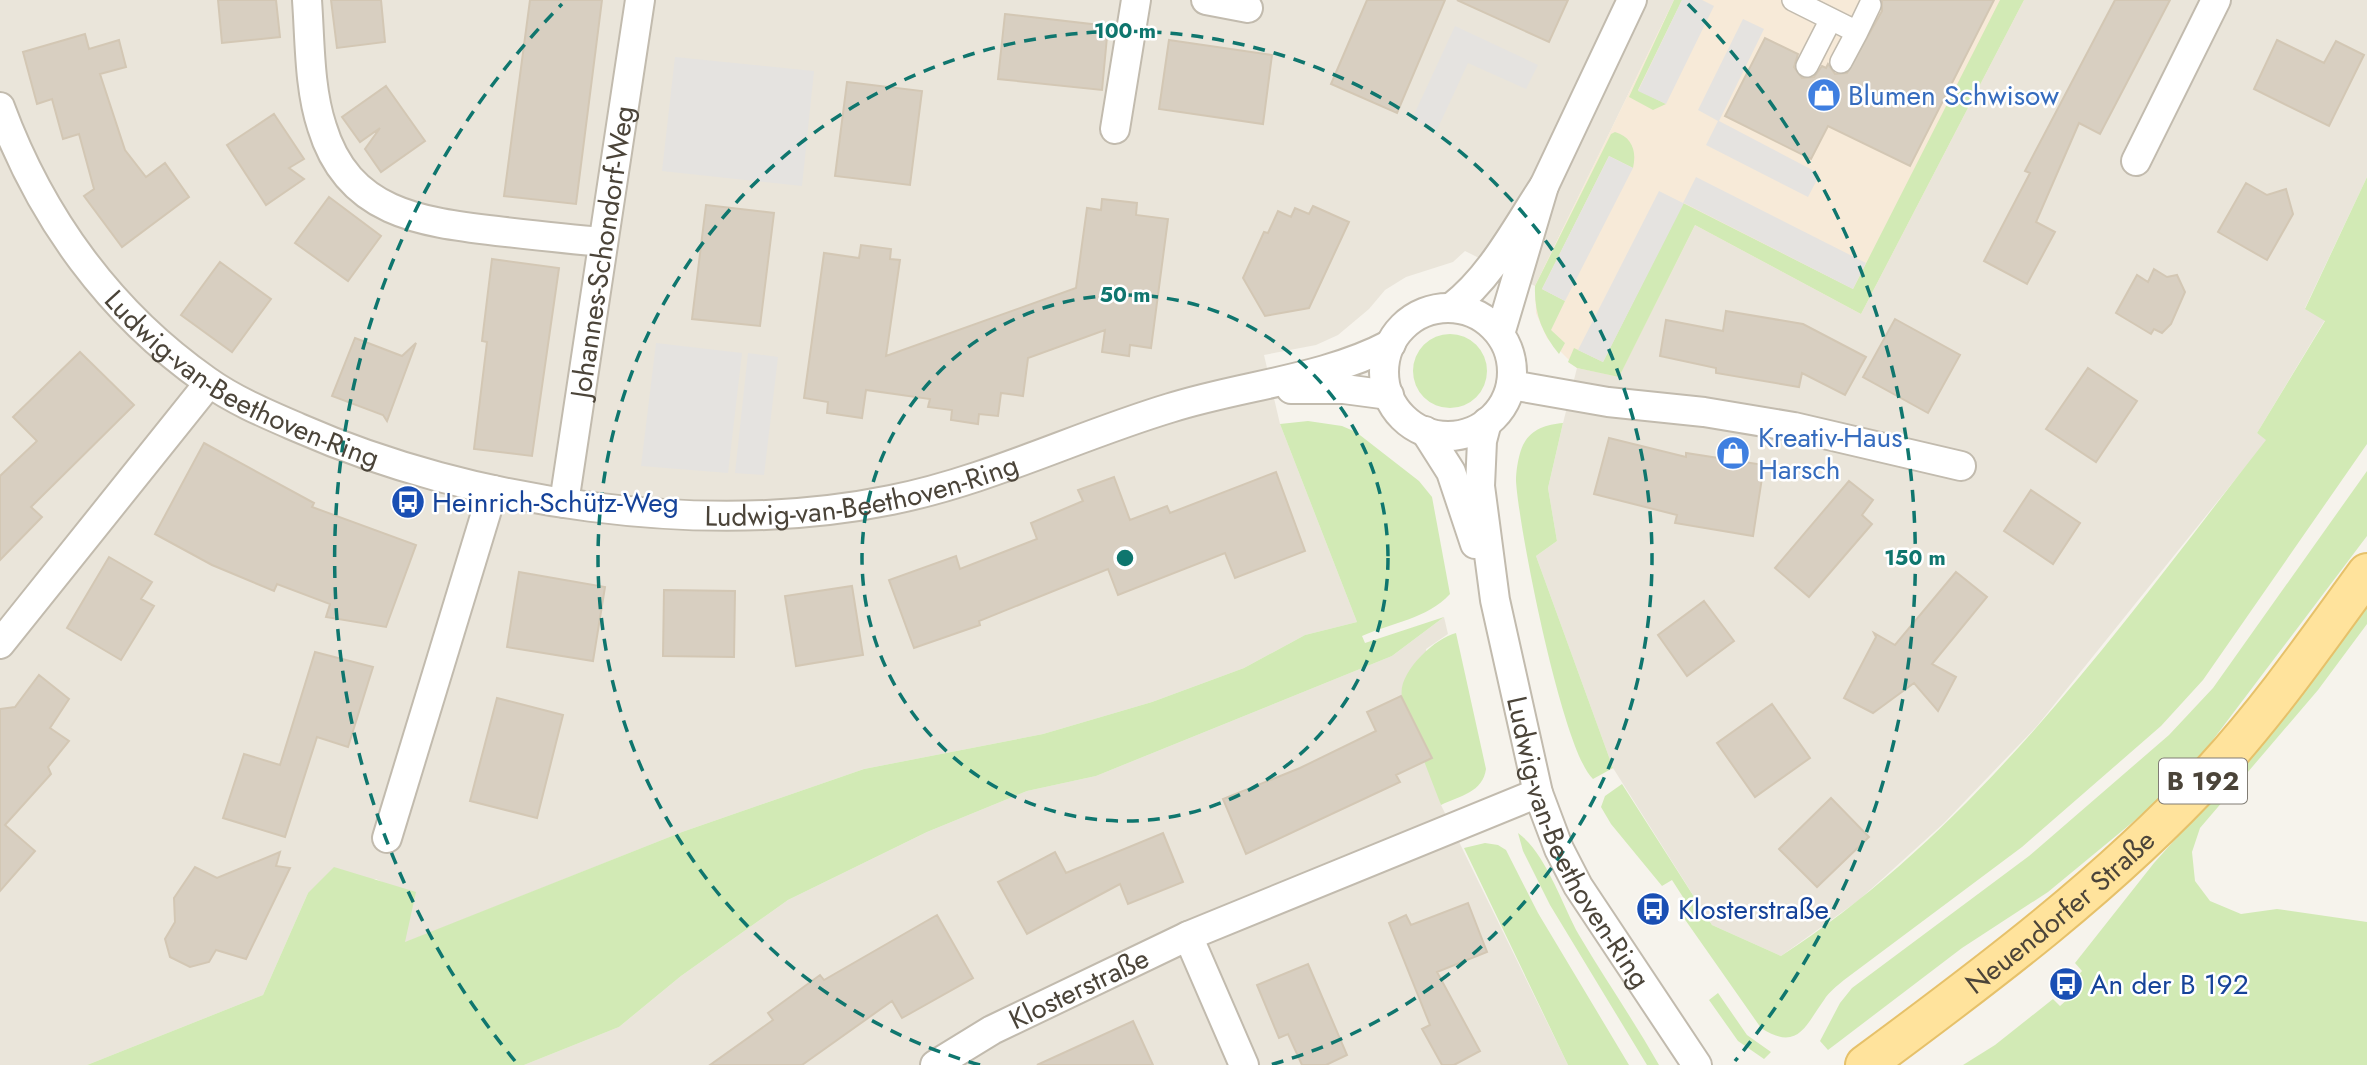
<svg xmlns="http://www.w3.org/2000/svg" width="2367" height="1065" font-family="Jost,sans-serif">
	<rect width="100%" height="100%" fill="#f6f3ec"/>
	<path fill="#eae5da" d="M0 0H1674L1535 286 1465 251 1453 262 1406 277 1385 290 1369 309 1338 335 1316 345 1264 355 1280 424 1357 622 1305 635 1244 668 1152 702 1043 734 864 769 682 832 404 943 382 882 376 879 308 893 263 995 87 1065H0Z
		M2024 0H2367V177L2305 308 2325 320 2257 433 2267 440 2037 726 1944 823 1859 900 1781 956 1712 925 1613 768 1536 556 1557 541 1548 488 1563 423 1577 368 1619 376 1695 225 1861 314Z
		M1444 617 1448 634 1426 649 1431 758 1441 805 1568 1065H524L619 1027 681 976 788 900 927 832 1027 791 1096 776 1392 656Z"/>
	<path fill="#f7ead8" d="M1674 0H2024L1861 314 1695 225 1619 377 1577 368 1547 338 1536 313 1535 286Z"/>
	<path fill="#d2eab5" d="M1674 0H1682L1638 90 1666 104 1653 110 1629 97Z
		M2000 0H2024L1861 314 1695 225 1619 377 1577 368 1568 362 1574 348 1603 362 1683 203 1853 289Z
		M1615 132C1632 137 1637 151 1633 168L1609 156 1542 289 1565 301 1551 330 1565 343 1559 354C1542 333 1534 313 1535 286L1611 134Z
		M2367 177V444L2203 680 2161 726 2022 847 1844 980C1837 986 1829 992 1824 1000 1805 1026 1798 1052 1761 1028L1679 911 1688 905 1672 880 1662 886 1611 824 1601 807 1605 796 1622 784 1712 925 1781 956C1980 827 2122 624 2266 440L2257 433 2325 321 2305 309Z
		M1413 371a37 37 0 1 1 74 0a37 37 0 1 1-74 0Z
		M1308 421 1342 426 1356 432 1419 481 1432 497 1450 594C1427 619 1391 623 1362 636L1365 643 1444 617 1392 656 1096 776 1027 791 927 832 788 900 681 976 619 1027 524 1065H87L263 995 308 893 334 867 416 892 405 942 682 832 864 769 1043 734 1152 702 1244 668 1305 635 1357 622 1280 424Z
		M1563 423 1548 488 1557 541 1536 556 1613 768 1593 779C1563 752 1519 530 1516 481 1516 471 1518 459 1521 450 1528 430 1544 425 1563 423Z
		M2367 471V536L2206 749 2151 807 2048 892 1962 948 1828 1050 1820 1041 1840 1003 1852 988 2029 856 2169 735 2213 688Z
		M2367 603V624L2318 690 2200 828 2192 852 2195 881 2210 901 2241 914 2277 909 2367 922V1065H1963L1995 1045 2053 999 2060 1006 2080 988 2074 980 2082 971 2075 963 2154 863 2231 777Z
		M1456 633 1486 769C1483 792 1460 796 1441 805L1424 761 1431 757C1422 739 1406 716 1402 697 1397 673 1435 638 1456 633Z
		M1518 833C1546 853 1562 905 1579 935 1605 979 1634 1021 1659 1065H1647L1550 905 1523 851Z
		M1485 843 1498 845 1506 850 1538 913 1629 1065H1568L1464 848Z
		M1718 993 1747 1035 1771 1052 1764 1059 1738 1041 1709 1000Z"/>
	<path fill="#e5e3e0" d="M1682 0H1702L1714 6 1666 104 1638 91Z
		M1743 19 1764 29 1719 121 1820 174 1808 197 1706 145 1718 121 1698 110Z
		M1455 26 1538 65 1526 89 1468 63 1437 130 1412 119Z
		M675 57 814 71 802 186 662 171Z
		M1609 156 1633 168 1565 301 1542 289Z
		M1696 177 1866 263 1853 289 1684 203 1603 362 1578 350 1659 191 1683 203Z
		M656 343 742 353 728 473 641 466Z
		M748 353 778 357 764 475 735 473Z"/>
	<path fill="#d8cfc1" stroke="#d3c7b4" stroke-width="2" d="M218 0H276L280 37 222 43Z
		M331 0H381L385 42 337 48Z
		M530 0H602L576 204 504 196Z
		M1367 0H1445L1397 113 1331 84Z
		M1457 0H1568L1549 42Z
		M1882 0H1994L1910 166 1828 126 1811 159 1725 116 1765 38 1798 54 1794 67 1802 78 1814 77 1822 66 1826 68 1828 64 1835 74 1847 73 1882 11Z
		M2115 0H2170L2100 134 2079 123 2036 222 2055 232 2027 284 1984 261 2030 173 2025 171Z
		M1005 14 1108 26 1102 90 998 79Z
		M85 34 89 49 119 40 126 67 100 74 125 150 146 177 165 163 189 197 122 247 84 196 94 189 79 134 63 139 52 99 37 104 23 52Z
		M1169 40 1272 55 1263 124 1159 109Z
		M2277 40 2324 63 2336 41 2364 55 2329 126 2254 89Z
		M847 82 922 91 910 185 835 176Z
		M386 86 425 141 381 172 365 149 380 128 360 142 342 117Z
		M274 114 304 159 289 168 304 179 266 205 227 145Z
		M2246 183 2267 195 2286 189 2293 214 2267 260 2218 232Z
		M329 197 381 236 348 281 295 243Z
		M1102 199 1137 203 1136 215 1168 219 1151 348 1130 345 1129 356 1102 352 1105 330 1028 358 1023 396 1001 393 998 416 979 414 978 424 951 420 952 410 928 407 930 399 866 390 862 418 827 413 828 402 804 398 824 253 859 258 861 245 891 249 890 259 900 260 886 356 1076 288 1087 208 1101 210Z
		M706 205 774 213 760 326 692 319Z
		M1313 206 1349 222 1309 308 1265 316 1243 278 1264 232 1268 233 1278 211 1291 217 1295 208 1309 214Z
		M492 259 559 268 532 456 474 449 487 342 482 341Z
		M220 262 271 299 232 352 181 315Z
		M2154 269 2167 277 2177 275 2185 292 2171 324 2162 333 2154 329 2151 334 2116 313 2137 275 2148 282Z
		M1726 311 1803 324 1866 357 1845 395 1802 373 1799 387 1716 373V368L1660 356 1666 320 1723 331Z
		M1895 319 1960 355 1928 413 1863 377Z
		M355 338 402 356 416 343 387 421 383 415 332 396Z
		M80 352 134 405 31 507 42 517 0 560V476L37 441 13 417Z
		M2088 368 2137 401 2096 462 2046 429Z
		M1609 438 1686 457V453L1764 465 1753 536 1675 523 1677 515 1594 494Z
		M204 443 314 503 312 507 416 545 386 627 326 617 330 604 277 584 274 591 212 565 155 534Z
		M1276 472 1305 551 1235 578 1225 553 1118 595 1108 569 979 621 980 625 914 648 889 580 956 556 960 569 1037 539 1031 523 1083 501 1078 490 1114 477 1130 520 1167 506 1170 513Z
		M1849 481 1873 500 1862 515 1872 524 1809 597 1775 568Z
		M2031 490 2080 523 2053 564 2004 531Z
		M109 557 152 582 141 599 154 606 121 660 67 628Z
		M519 572 605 587 593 661 507 647Z
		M1956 572 1987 597 1932 664 1956 677 1938 711 1914 683 1873 713 1844 698 1876 637 1874 633 1895 645Z
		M852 586 863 655 796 666 785 596Z
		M664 590 735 591 734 657 663 656Z
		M1704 601 1734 641 1687 676 1658 635Z
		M315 652 373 667 348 747 317 737 285 837 223 818 244 754 280 765Z
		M39 675 69 699 50 728 69 741 48 767 51 774 5 825 35 851 0 891V709L15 707Z
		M1401 696 1432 758 1396 775 1400 782 1246 854 1223 799 1300 768 1376 731 1367 712Z
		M497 698 563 715 537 818 470 801Z
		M1772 704 1810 758 1755 797 1717 743Z
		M1831 798 1869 837 1817 887 1779 849Z
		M1163 833 1183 882 1128 904 1120 884 1027 934 998 882 1055 852 1066 873Z
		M280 852 276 866 290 868 246 959 216 950 209 962 190 967 170 957 165 939 175 922 174 898 195 867 217 878Z
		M1468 903 1487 952 1437 972 1480 1051 1454 1065H1442L1422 1029 1430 1025 1389 923 1406 915 1411 925Z
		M937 915 973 978 902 1018 892 1001 802 1065H710L773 1020 768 1013 820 975 824 980Z
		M1308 964 1347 1055 1326 1065H1302L1288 1034 1279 1038 1257 985Z
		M1133 1021 1153 1065H1037Z"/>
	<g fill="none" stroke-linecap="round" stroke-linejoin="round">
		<g stroke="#c2bbae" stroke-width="24">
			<path id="pedestrian" d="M1793 0 1857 32 1870 5
				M1841 62 1857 32
				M1807 66 1831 19"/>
		</g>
		<g stroke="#c2bbae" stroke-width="32">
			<g id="minor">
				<path d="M307 0C310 41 309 88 322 127 348 213 420 222 497 231 532 235 567 239 603 242"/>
				<path d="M1206 0 1248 8"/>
				<path id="s1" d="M0 107C41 218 110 313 207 381 235 401 269 415 299 428 472 504 705 538 891 500 987 481 1077 436 1170 408 1242 385 1323 380 1391 344"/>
				<path d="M1115 129 1136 0"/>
				<path d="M2136 161 2216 0"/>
				<path d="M1544 186 1632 0"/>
				<path d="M1452 307C1492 276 1516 228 1544 186L1500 334"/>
				<circle cx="1448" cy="372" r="64"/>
				<path d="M1511 385 1608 402 1704 412 1794 427 1961 466"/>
				<path d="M1291 389H1344L1389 395"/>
				<path id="s2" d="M1487 422 1482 441 1480 486 1495 600 1538 793 1559 849 1578 886 1697 1065"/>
				<path d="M1425 431 1451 472 1475 544"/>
				<path id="s3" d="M564 503 640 0"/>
				<path d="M0 644 209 383"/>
				<path d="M387 838 493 490"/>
				<path d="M1188 936 1244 1065"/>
				<path id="s4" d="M935 1065 992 1030 1188 936 1538 793"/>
			</g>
		</g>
		<g stroke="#e6c16a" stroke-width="42">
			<g id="primary">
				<path id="s5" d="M1865 1065C1987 975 2111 882 2214 770 2270 709 2318 640 2367 573"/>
			</g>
		</g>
		<use href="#pedestrian" stroke="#fff" stroke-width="21"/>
		<use href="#minor" stroke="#fff" stroke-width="28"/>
		<use href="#primary" stroke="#ffe39c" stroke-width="38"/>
	</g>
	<g fill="none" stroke="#0f766e" stroke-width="3.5" stroke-dasharray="12 9">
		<circle cx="1125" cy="558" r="263"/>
		<path d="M980 1065A527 527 0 1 1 1270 1065"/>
		<path d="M515 1061A790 790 0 0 1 562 4M1688 4A790 790 0 0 1 1735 1061"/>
	</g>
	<defs>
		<g id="shop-disc" transform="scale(1.75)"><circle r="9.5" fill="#3f7fe0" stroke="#fff"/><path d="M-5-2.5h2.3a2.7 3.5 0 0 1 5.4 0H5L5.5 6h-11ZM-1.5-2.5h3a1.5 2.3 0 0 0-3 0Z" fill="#fff"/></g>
		<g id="bus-disc" transform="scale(1.75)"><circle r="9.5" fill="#1a4fb4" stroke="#fff"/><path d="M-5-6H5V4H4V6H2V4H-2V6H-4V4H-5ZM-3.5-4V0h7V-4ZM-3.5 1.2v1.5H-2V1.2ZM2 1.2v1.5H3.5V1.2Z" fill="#fff"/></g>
	</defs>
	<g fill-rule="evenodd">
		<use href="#shop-disc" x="1824" y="95"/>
		<use href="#shop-disc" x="1733" y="453"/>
		<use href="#bus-disc" x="408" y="502"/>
		<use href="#bus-disc" x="1653" y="909"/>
		<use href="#bus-disc" x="2066" y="984"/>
	</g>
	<g text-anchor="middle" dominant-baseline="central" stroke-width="5" stroke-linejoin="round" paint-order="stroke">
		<rect fill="#fff" stroke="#817c74" stroke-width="2" x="2159" y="758.5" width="88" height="45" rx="5"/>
		<g font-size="26" font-weight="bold" fill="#4b4439">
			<text x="2203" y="781">B 192</text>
		</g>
		<g font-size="28" fill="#366cbe" stroke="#fff" text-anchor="start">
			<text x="1848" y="95">Blumen Schwisow</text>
			<text x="1758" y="437">Kreativ-Haus<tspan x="1758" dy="32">Harsch</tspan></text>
		</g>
		<g font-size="28" fill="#4b4439" stroke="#fff">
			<text stroke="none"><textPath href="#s3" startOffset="254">Johannes-Schondorf-Weg</textPath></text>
			<text stroke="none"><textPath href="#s1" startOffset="378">Ludwig-van-Beethoven-Ring</textPath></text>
			<text stroke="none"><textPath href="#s1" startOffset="1029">Ludwig-van-Beethoven-Ring</textPath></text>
			<text stroke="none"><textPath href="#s2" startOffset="438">Ludwig-van-Beethoven-Ring</textPath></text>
			<text stroke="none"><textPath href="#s5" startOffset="248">Neuendorfer Straße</textPath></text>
			<text stroke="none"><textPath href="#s4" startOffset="163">Klosterstraße</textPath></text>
		</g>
		<g font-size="28" fill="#164399" stroke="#fff" text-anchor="start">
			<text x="432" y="502">Heinrich-Schütz-Weg</text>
			<text x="1678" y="909">Klosterstraße</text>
			<text x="2090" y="984">An der B 192</text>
		</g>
	</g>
	<circle cx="1125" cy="558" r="10" fill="#0f766e" stroke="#fff" stroke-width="3.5"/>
	<g font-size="21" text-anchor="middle" font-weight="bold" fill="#0f766e" stroke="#fff" stroke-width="5" stroke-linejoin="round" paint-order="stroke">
		<text x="1125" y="38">100 m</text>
		<text x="1125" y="302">50 m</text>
		<text x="1915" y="565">150 m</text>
	</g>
</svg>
